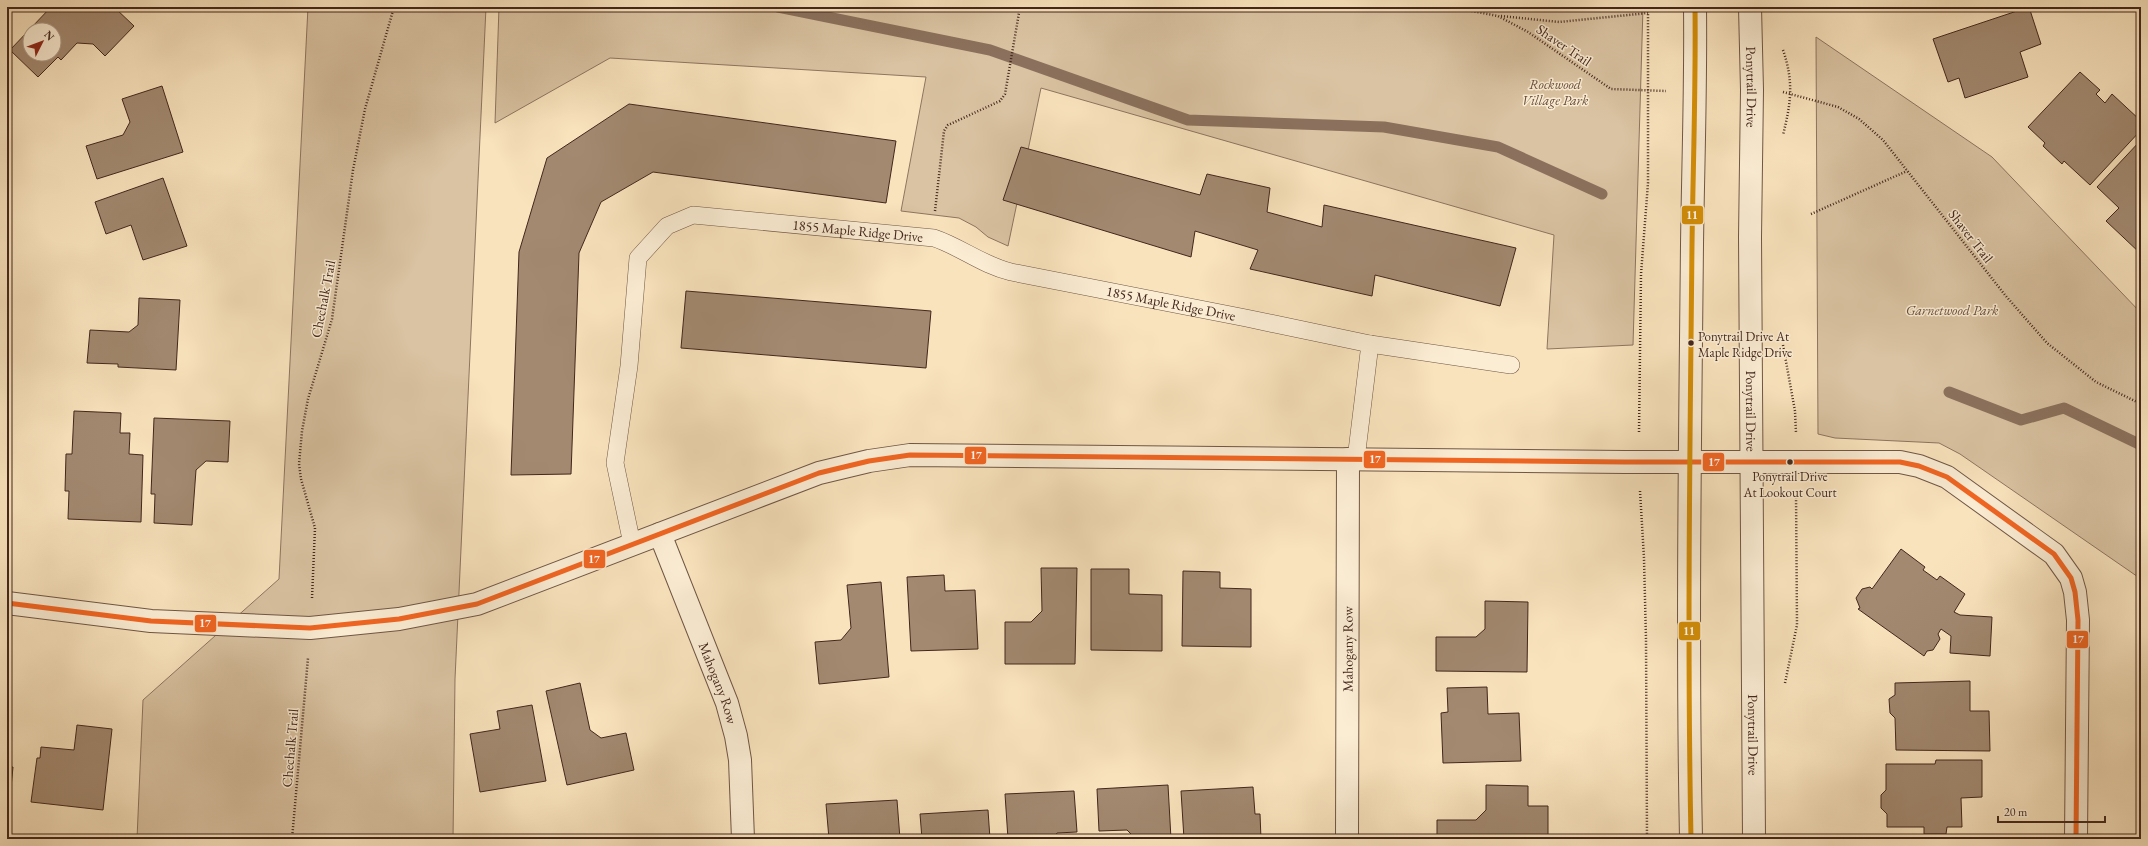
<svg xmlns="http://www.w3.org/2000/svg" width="2148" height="846" font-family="'EB Garamond',serif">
	<rect width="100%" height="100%" fill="#f9e3bd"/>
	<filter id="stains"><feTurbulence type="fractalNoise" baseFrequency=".005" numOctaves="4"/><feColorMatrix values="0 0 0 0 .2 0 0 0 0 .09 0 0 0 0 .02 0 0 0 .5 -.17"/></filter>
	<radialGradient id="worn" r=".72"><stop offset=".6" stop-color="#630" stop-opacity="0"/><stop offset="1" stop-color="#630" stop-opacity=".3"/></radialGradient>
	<path fill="#dac3a2" stroke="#8e7560" d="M308 7H486L455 679 453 839H137L143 700 279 579Z
		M499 7H1643L1633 345 1547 349 1554 235 1041 88 1008 246 988 237 976 227 959 218 901 211 926 77 610 58 495 123Z
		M1816 37 1992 157 2141 313V579L1960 454 1939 443 1835 438 1818 434Z"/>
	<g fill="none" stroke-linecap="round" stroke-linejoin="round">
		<path stroke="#8b715d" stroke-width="11" d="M778 7 990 50 1188 120 1384 127 1498 147 1602 194
			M1949 392 2021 420 2064 408 2141 445"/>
	</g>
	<path fill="#a28970" stroke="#43271d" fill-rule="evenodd" d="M51 7H114L134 26 105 56 93 44 77 43 61 60 58 57 38 77 10 50ZM30 30H54V54H30Z
		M1893 7H1927L1893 10Z
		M2029 7 2041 44 2020 52 2028 77 1965 98 1959 78 1948 82 1933 39Z
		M2080 72 2100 90 2096 94 2105 103 2112 94 2141 121V130L2090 185 2064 161 2062 164 2043 146 2045 143 2028 127Z
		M162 86 183 152 97 179 86 146 123 135 130 122 122 99Z
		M629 104 896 141 886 203 653 172 601 202 579 253 571 474 511 475 519 252 547 158Z
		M2141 140V254L2106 221 2119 208 2097 187Z
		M1021 147 1200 195 1207 174 1270 188 1267 212 1322 227 1324 205 1516 248 1500 306 1375 275 1372 296 1250 269 1258 250 1195 231 1191 257 1003 200Z
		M163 178 187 246 143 260 131 225 106 234 95 202Z
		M686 291 931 311 926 368 681 348Z
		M139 298 180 300 176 370 118 367V364L87 363 90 330 129 332 138 325Z
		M74 411 121 413 120 433H130L129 454 143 455 141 522 68 519 69 491H65L66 454H72Z
		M154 418 230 421 228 462 206 461 196 470 192 525 154 523 155 494H151Z
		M1901 549 1925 567 1923 570 1937 580 1940 576 1965 594 1954 612 1960 615 1992 617 1990 656 1950 653 1951 636 1941 629 1938 634 1940 639 1933 650 1927 651 1924 656 1858 609 1860 608 1856 598 1862 589 1870 587 1872 589Z
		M1041 568H1077L1075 664H1005V622H1031L1042 611Z
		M1091 569H1129V594L1162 595V651L1091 650Z
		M1183 571 1220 572V588L1251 589V647L1182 646Z
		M944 575 945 591 975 590 978 649 911 651 907 577Z
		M881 582 889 677 819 684 815 642 841 640 851 628 847 585Z
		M1485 601 1528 602 1527 672 1436 671V637H1476L1485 629Z
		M1970 681V711H1989L1990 751 1896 750 1895 718 1890 713 1889 699 1895 695V683Z
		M580 683 590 730 601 738 626 733 634 770 567 785 546 691Z
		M1487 687 1488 714 1519 713 1521 761 1443 763 1441 713 1448 712 1447 688Z
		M532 705 546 781 480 792 470 734 500 729 497 711Z
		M77 725 112 729 103 810 31 802 37 758H40L41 747 74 750Z
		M1936 760H1982V797L1961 798 1962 827H1947L1946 834H1924V827H1887V814L1881 808V795L1886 790V764H1935Z
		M7 767H13L9 808H7Z
		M1168 785 1171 839H1136L1127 830 1099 831 1097 789Z
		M1486 785 1528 786V806H1548V839H1437V820H1476L1486 810Z
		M1253 787 1255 814H1260L1261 839H1184L1181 791Z
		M1074 791 1077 832 1057 833 1053 839H1008L1005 794Z
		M897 800 900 839H829L826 804Z
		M988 810 990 839H922L920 814Z"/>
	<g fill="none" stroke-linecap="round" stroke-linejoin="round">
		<g stroke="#705645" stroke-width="18">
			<g id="service">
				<path d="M1356 459 1370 344"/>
				<path id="s1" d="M632 544 615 463 629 366 638 258 667 226 693 215 934 238C961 247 982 265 1011 272L1246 318 1370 344 1511 365"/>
			</g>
		</g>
		<g stroke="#705645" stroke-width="24">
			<g id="minor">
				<path id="s2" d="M660 534 727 703 736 736 740 760 743 839"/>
				<path d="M7 603 151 621 310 628 399 619 477 604 819 473 869 461 910 455 1625 462H1900L1919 466 1947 477 2054 554 2071 578 2075 592 2078 620 2076 839"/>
				<path id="s3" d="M1347 839 1348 459"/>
			</g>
		</g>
		<g stroke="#705645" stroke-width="24">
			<g id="tertiary">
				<path id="s4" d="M1750 7 1752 90 1750 237 1754 839"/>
				<path d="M1691 839C1687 641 1690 443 1692 245 1693 166 1696 87 1695 7"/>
			</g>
		</g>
		<path stroke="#43271d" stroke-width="2.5" stroke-dasharray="1 2" stroke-linecap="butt" d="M1451 7 1498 16 1528 32 1611 89 1666 91
			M1501 16 1559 22 1648 13
			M1783 50C1794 82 1791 103 1783 135
			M1783 92 1838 107 1859 119 1883 140 2005 295 2047 343 2096 382 2141 404
			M935 211 944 131 948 125 1000 101 1005 94 1020 7
			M1811 214 1907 171
			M1783 345 1795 411 1796 433
			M1639 432 1641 274 1648 183V7
			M1640 491 1644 558 1646 639 1647 839
			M312 598 315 528 301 479 299 464 302 431 308 399 332 319 353 170 365 109 394 7
			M1785 683 1797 625 1796 492
			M292 839 308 658"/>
		<use href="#service" stroke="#fbedd4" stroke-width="17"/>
		<use href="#minor" stroke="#fbedd4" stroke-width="22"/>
		<use href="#tertiary" stroke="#fbedd4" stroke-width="22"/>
		<g stroke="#fbedd4" stroke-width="8">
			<path id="bus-1" d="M7 603 151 621 310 628 399 619 477 604 819 473 869 461 910 455 1625 462H1900L1919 466 1947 477 2054 554 2071 578 2075 592 2078 620 2076 839"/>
		</g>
		<g stroke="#fbedd4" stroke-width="8">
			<path id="bus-2" d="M1691 839C1687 641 1690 443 1692 245 1693 166 1696 87 1695 7"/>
		</g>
		<use href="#bus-1" stroke="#f26522" stroke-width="5"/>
		<use href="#bus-2" stroke="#d38d06" stroke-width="5"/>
	</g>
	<g fill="#43271d" stroke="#fbedd4" stroke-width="1.5">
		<circle cx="1691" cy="343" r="3.5"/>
		<circle cx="1790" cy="462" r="3.5"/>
	</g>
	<g text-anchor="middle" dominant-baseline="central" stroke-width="3" stroke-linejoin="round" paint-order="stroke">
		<g font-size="13" fill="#43271d" stroke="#fbedd4" text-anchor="start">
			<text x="1698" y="336">Ponytrail Drive At<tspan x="1698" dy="16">Maple Ridge Drive</tspan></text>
			<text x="1790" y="476" text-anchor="middle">Ponytrail Drive<tspan x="1790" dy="16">At Lookout Court</tspan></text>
		</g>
		<g font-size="14" fill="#43271d" stroke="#fbedd4">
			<text transform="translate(1564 45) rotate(34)">Shaver Trail</text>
			<text stroke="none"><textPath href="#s4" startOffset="80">Ponytrail Drive</textPath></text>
			<text stroke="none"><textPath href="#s1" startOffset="526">1855 Maple Ridge Drive</textPath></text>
			<text transform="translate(1971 236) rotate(52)">Shaver Trail</text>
			<text transform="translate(323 299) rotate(-79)">Chechalk Trail</text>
			<text stroke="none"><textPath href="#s1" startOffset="850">1855 Maple Ridge Drive</textPath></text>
			<text stroke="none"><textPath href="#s4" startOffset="404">Ponytrail Drive</textPath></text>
			<text stroke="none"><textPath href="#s3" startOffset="190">Mahogany Row</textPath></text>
			<text stroke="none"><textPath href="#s2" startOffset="160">Mahogany Row</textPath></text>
			<text stroke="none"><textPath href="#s4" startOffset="728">Ponytrail Drive</textPath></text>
			<text transform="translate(290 748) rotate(-85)">Chechalk Trail</text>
		</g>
		<g font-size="14" font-style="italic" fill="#694e3e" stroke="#fbedd4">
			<text x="1555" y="84">Rockwood<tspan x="1555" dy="16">Village Park</tspan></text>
			<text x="1952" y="310">Garnetwood Park</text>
		</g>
	</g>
	<g stroke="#fbedd4" stroke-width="1.5">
		<rect x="1681" y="205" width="23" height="20" rx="4" fill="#d38d06"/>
		<rect x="964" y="446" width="23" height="19" rx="4" fill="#f26522"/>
		<rect x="1363" y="450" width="23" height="19" rx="4" fill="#f26522"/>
		<rect x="1702" y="452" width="23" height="20" rx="4" fill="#f26522"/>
		<rect x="583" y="549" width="23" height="20" rx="4" fill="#f26522"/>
		<rect x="194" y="614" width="23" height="19" rx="4" fill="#f26522"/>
		<rect x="1678" y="621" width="23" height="20" rx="4" fill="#d38d06"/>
		<rect x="2066" y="630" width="23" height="19" rx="4" fill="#f26522"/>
	</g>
	<g font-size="11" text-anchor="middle" font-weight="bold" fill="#fff">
		<text x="1692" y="219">11</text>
		<text x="976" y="459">17</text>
		<text x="1375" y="463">17</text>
		<text x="1714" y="466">17</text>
		<text x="594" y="563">17</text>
		<text x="205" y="627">17</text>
		<text x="1689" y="635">11</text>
		<text x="2078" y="643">17</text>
	</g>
	<rect width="2148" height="846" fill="none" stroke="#f9e3bd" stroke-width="24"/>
	<rect x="8" y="8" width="2132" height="830" fill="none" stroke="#43271d" stroke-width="2"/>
	<rect x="12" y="12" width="2124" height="822" fill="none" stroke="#43271d"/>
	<g transform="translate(42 42) rotate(48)"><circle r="19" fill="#fbedd4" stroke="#b19e8b"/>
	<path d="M0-3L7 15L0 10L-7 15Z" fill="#8f2418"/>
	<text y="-6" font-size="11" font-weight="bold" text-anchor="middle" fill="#43271d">N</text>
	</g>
	<path d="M1998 816v6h107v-6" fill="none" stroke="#43271d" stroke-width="2"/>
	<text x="2004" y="816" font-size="12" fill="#43271d" stroke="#fbedd4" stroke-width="3" paint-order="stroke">20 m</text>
	<rect width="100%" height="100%" filter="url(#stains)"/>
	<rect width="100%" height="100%" fill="url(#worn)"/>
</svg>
